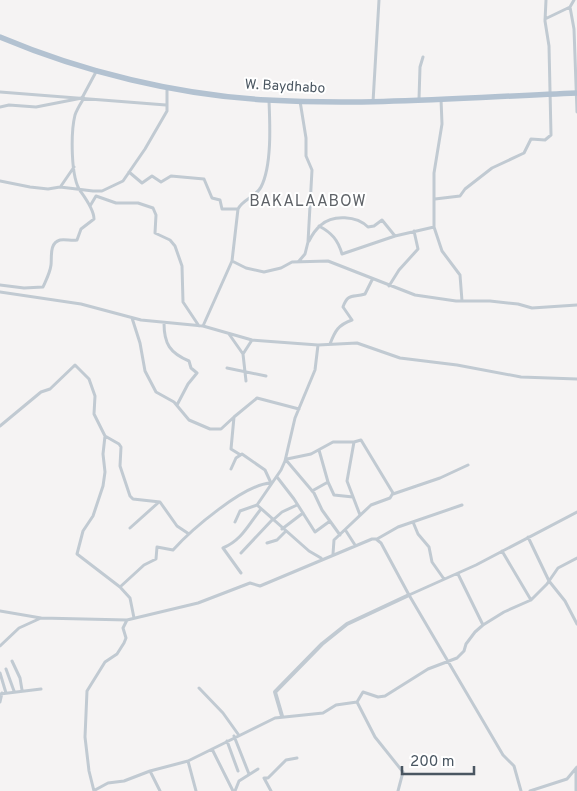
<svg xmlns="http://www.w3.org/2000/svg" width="577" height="791" font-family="Overpass,sans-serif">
	<rect width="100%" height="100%" fill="#f5f3f3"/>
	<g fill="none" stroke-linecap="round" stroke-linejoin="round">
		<path stroke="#c1cad2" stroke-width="3" d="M570 7 574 29 577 112
			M545 19 570 7 574 0
			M0 92 166 105
			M419 99 420 67 423 57
			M441 99 442 124 434 173V227L442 251 460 275 462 301
			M373 102 379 0
			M0 107 9 105 36 107 82 98 97 70
			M129 172 142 183 152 176 161 182 171 176 204 179 212 198 220 200 222 209H238
			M0 181 30 187 48 189 60 187 93 191H102L123 181 145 149 167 111V87
			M61 186 74 167
			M435 199 460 196 465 189 492 168 524 153 531 139 545 140 551 135 549 46 545 21 546 0
			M90 206 96 196 116 203H138L153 208 156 215 155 233 170 240 175 246 182 266 183 302 199 326
			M319 226C332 233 338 240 342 254L395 236 434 227
			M309 241C312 235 316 229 321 225 333 214 357 216 368 227L374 226 382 220 395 236
			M232 261 238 209C243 199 256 197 261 187 272 166 270 124 269 101
			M299 261 305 254 308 242 312 170 306 156V138L300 101
			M0 285 24 288 43 287C46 280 50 273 51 265 52 257 49 243 60 240 65 239 72 241 77 240L81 229 94 219C94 210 86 199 81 192 70 178 71 131 75 115 77 109 81 103 84 98
			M389 286 399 270 418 249 414 231
			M0 292 81 304 141 320 203 326 252 340 318 345 357 343 400 358 457 365 521 377 577 379
			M132 318 140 343 145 371 156 392 174 402 189 420 210 429H221L234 417
			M164 323C164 344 170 353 189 361L191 368 197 373 188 384 177 405
			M203 326 232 261 246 268 264 272 281 268 292 262 328 261 415 295 456 301H490L518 304 532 308 577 305
			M229 334 243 354
			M330 344C335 331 338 325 352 320L343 307C348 292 354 298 365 294L372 280
			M318 345 315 370 295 418 285 461 281 470 257 505 309 551 321 558
			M227 368 266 376
			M246 381 243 354 252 340
			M0 426 41 392 50 389 75 365 89 379 95 396 94 414 105 436 119 444 121 447 120 466 130 496 133 499 160 502 177 526 189 534
			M105 436 103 454 105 472 103 486 93 516 83 531 77 554 120 587
			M354 442 347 481 360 515
			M319 450 328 482
			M239 454 231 449 234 417 257 398 299 409
			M287 459 311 454 333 442H354L361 440 393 493 390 498 371 505 334 540 333 554
			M286 460 314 493 322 510 340 535
			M277 477 294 499 315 532 330 521
			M312 491 328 482 334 495 353 497
			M393 494 440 478 468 465
			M273 520 282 512 297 505
			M235 522 240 511 257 505
			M413 522 418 534 429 547 432 562 444 579
			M130 528 159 502
			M282 529 303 513
			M346 531 355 545
			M377 539 398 527 462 505
			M267 543 277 540 286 531
			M502 551 531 600
			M241 553 272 520
			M577 558 558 568 549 581 565 601 577 624
			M241 573 223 548C242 540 248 525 261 509
			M458 574 483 625
			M409 595 503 755 514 766 521 791
			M0 611 41 618
			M134 618 130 598 120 587 144 565 156 559 157 547 173 550C191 530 244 484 271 483L265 470 242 454 236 458 231 469
			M0 646 19 628 41 618 127 620
			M12 661 20 678 22 690
			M6 669 14 691
			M0 673 6 693
			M199 688 223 713 238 734
			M0 694 41 689
			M0 702 2 693
			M357 702 375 737 403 772 398 791
			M234 736 249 774
			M227 741 238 771
			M212 749 233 791
			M188 761 196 791
			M576 769V791
			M150 771 160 791
			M95 790 108 783 124 781 150 771 188 761 275 718 323 713 336 705 357 702 363 692 378 697 385 696 428 669 457 658 464 651 466 644 475 632 483 625 504 612 531 600 547 584 549 581 528 537
			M94 791 89 771 85 737 87 691 105 662 117 654 124 643 126 638 123 628 127 620 198 603 250 583 260 586 372 539H376L381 543 409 595 476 565 577 512
			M235 791 239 781 258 769
			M271 791 264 778H268L286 760 297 758
			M530 791 567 779 577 767"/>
		<path stroke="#c1cad2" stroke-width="4" d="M282 716 275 692 322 644 347 624 409 595"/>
		<path stroke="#b3c2d1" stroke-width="5.5" d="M0 37C83 72 177 95 267 100 370 106 474 97 577 93"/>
	</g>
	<g text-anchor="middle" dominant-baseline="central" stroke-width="4" stroke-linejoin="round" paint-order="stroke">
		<g font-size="14" fill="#4a5661" stroke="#fff">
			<text transform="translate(285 87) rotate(3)">W. Baydhabo</text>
		</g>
		<g font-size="16" letter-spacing="1" fill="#5f6368" stroke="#fff">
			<text x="308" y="202">BAKALAABOW</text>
		</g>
	</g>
	<path d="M402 766v8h72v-8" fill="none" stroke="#4a5661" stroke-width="2.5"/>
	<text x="410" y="766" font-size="15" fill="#4a5661" stroke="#ffffff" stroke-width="4" paint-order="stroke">200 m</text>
</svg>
